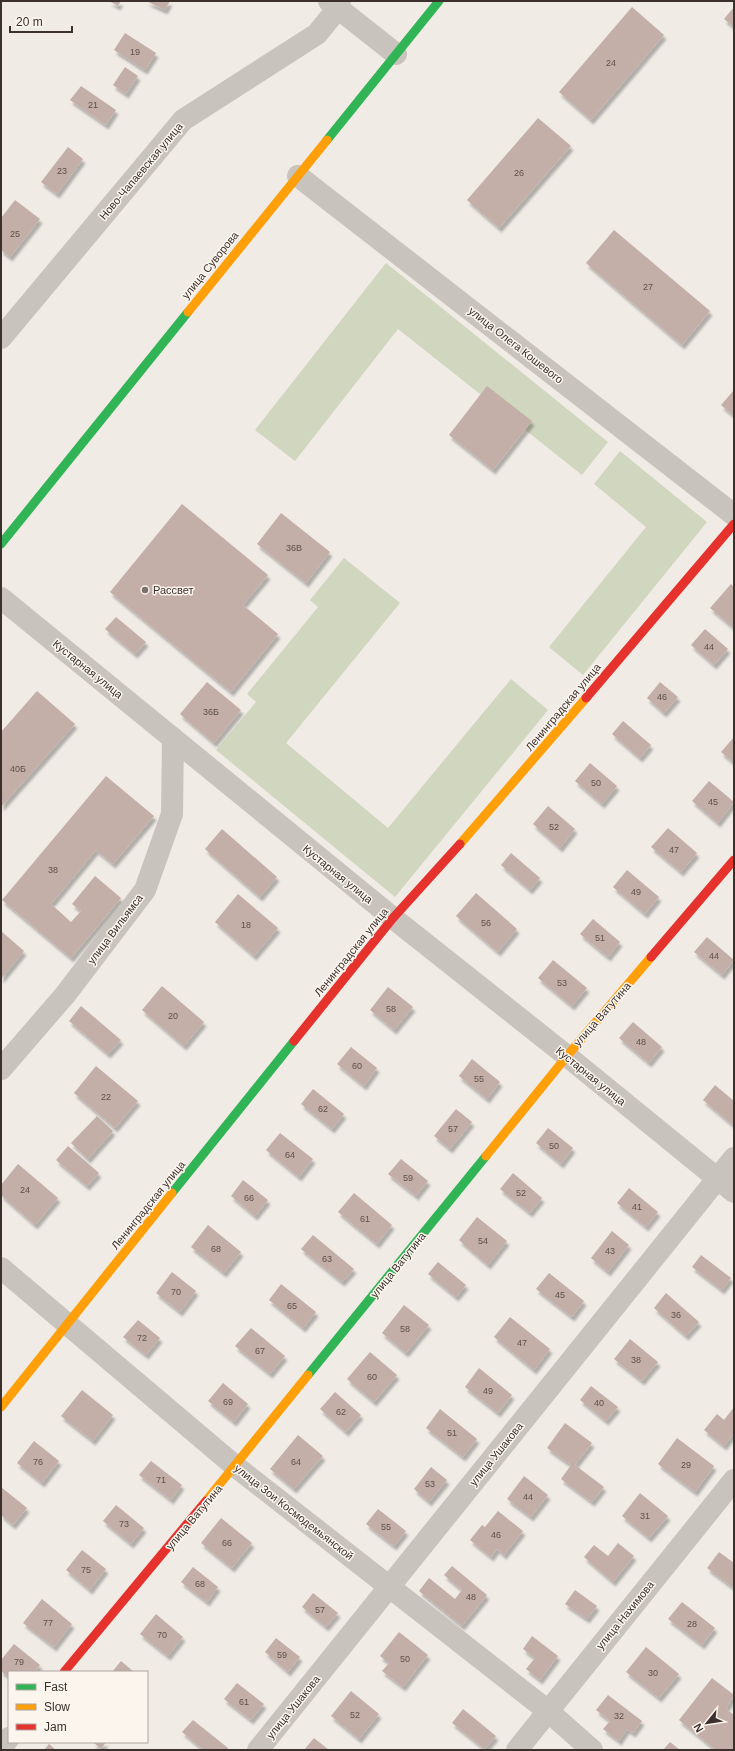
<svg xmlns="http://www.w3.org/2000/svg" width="735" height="1751" font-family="Arial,sans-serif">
	<defs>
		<filter id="shadow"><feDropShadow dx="2.5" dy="4.5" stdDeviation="1" flood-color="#0004"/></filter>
	</defs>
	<rect width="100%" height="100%" fill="#f0ebe5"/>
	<path fill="#d1d6bf" d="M386 263 608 442 582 475 398 329 295 461 255 430Z
		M620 451 707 522 583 675 549 647 646 527 594 484Z
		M344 558 400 603 286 743 388 828 511 679 548 710 395 897 216 750 256 702 247 694 318 607 310 600Z"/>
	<path fill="#c3afa7" filter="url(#shadow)" d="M109 1H121L118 6Z
		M146 1H170L165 10Z
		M632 7 664 35 591 120 559 92Z
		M734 7V27L724 19Z
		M125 33 156 53 145 70 114 50Z
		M125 67 138 76 126 94 113 85Z
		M81 86 116 110 106 125 70 100Z
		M538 118 571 146 499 228 467 200Z
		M68 147 83 159 57 194 41 182Z
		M15 200 40 219 10 257 1 250V218Z
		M614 230 710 311 682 345 586 263Z
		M487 386 532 421 493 470 449 435Z
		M734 390V416L721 405Z
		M182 504 268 575 243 605 278 634 231 692 110 592Z
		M281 513 330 552 306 583 257 544Z
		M731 584 734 587V628L710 608Z
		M116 617 146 642 135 654 105 629Z
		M705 629 728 649 714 665 691 645Z
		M207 682 241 710 214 743 180 714Z
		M660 682 678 697 664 713 647 698Z
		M37 691 75 724 1 807V732Z
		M623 721 651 745 640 758 612 734Z
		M734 737V763L721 752Z
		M590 763 617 786 602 804 575 781Z
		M106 776 154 816 113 864 96 850 51 904 71 922 81 911 72 904 95 876 121 898 71 958 2 900Z
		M709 781 734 802 718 823 692 801Z
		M548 806 575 829 560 848 533 824Z
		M668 828 697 853 681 872 651 847Z
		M222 829 277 877 260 897 205 849Z
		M511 853 540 878 530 890 501 865Z
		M627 870 659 897 645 914 613 887Z
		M476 893 517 929 498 952 456 916Z
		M238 894 278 928 254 956 215 922Z
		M593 919 620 942 608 957 580 934Z
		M1 931 24 951 1 979Z
		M707 937 734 960 722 975 694 952Z
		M553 960 587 988 572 1006 538 978Z
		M162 986 204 1022 184 1046 142 1010Z
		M388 987 413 1007 394 1030 370 1010Z
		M81 1006 121 1040 108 1054 69 1021Z
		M633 1022 662 1047 649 1063 619 1038Z
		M351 1047 377 1068 364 1086 337 1064Z
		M472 1059 500 1082 487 1099 459 1076Z
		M96 1066 138 1101 115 1128 74 1093Z
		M715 1085 734 1101 733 1125 703 1100Z
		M313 1089 344 1114 332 1129 301 1104Z
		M456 1109 472 1122 450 1149 434 1136Z
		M97 1116 113 1131 88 1159 71 1143Z
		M548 1128 573 1148 561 1164 536 1143Z
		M280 1133 313 1159 299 1177 266 1150Z
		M68 1146 99 1173 87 1186 56 1160Z
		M401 1159 428 1181 416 1196 388 1174Z
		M18 1164 58 1198 35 1225 1 1195V1185Z
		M513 1173 542 1198 530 1213 500 1189Z
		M243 1180 268 1200 255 1216 231 1196Z
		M629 1188 658 1212 646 1227 617 1203Z
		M354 1193 392 1225 377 1244 338 1212Z
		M477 1217 507 1241 488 1265 459 1240Z
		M208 1225 241 1252 224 1273 191 1247Z
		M612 1231 629 1245 608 1272 591 1258Z
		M313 1235 354 1269 342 1282 301 1249Z
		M701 1255 731 1278 722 1290 692 1267Z
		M438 1262 466 1285 456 1297 428 1274Z
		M172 1272 196 1291 180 1312 156 1293Z
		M549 1273 584 1301 572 1317 536 1289Z
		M281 1284 316 1312 303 1328 269 1300Z
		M666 1293 699 1322 686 1336 654 1308Z
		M404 1305 429 1325 406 1353 382 1333Z
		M510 1317 550 1349 534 1370 494 1337Z
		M138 1320 160 1338 146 1355 123 1337Z
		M251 1328 285 1356 270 1374 235 1346Z
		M630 1339 658 1362 642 1381 614 1359Z
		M370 1352 397 1375 374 1402 347 1379Z
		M479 1368 512 1395 498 1413 465 1387Z
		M223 1383 248 1404 234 1422 208 1401Z
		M591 1386 618 1407 606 1421 580 1400Z
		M82 1390 113 1415 93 1441 61 1416Z
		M335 1392 361 1415 346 1432 320 1409Z
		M734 1407V1433L724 1446 704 1430 717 1414 724 1420Z
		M440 1409 477 1439 463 1457 426 1428Z
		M565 1423 592 1443 575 1465 604 1487 592 1502 561 1479 571 1465 547 1448Z
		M298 1435 323 1456 294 1489 270 1469Z
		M677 1438 714 1466 695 1492 658 1464Z
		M34 1441 59 1461 42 1483 17 1463Z
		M151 1461 182 1485 171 1500 139 1475Z
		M431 1467 447 1480 429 1502 414 1489Z
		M524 1476 548 1495 531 1517 507 1499Z
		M1 1487 27 1508 13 1525 1 1515Z
		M640 1493 668 1516 649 1538 622 1516Z
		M116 1505 144 1528 131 1544 103 1521Z
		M378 1509 406 1531 394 1546 366 1524Z
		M498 1511 523 1531 504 1555 497 1549 491 1557 470 1540 482 1525 485 1527Z
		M221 1518 252 1543 232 1568 201 1543Z
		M618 1543 634 1556 613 1582 584 1557 594 1545 608 1556Z
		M82 1550 106 1569 90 1590 66 1570Z
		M719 1552 734 1563V1588L707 1568Z
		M452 1566 487 1595 462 1626 419 1591 429 1578 455 1599 462 1590 444 1575Z
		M193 1567 218 1587 207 1602 181 1582Z
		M575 1590 597 1606 587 1619 565 1604Z
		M313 1593 338 1613 326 1627 302 1607Z
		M42 1599 72 1624 54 1647 23 1623Z
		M682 1602 715 1628 702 1645 668 1619Z
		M156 1614 183 1637 168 1656 140 1634Z
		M399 1632 428 1655 403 1687 382 1671 389 1663 380 1656Z
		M532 1636 558 1656 540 1680 526 1669 535 1658 523 1649Z
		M276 1638 300 1657 288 1672 265 1652Z
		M14 1644 40 1665 34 1672H9V1677L1 1671V1660Z
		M646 1647 679 1674 659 1698 626 1672Z
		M121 1661 134 1672H112Z
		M712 1678 734 1695 726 1709 734 1715V1750H716L679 1720Z
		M237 1683 264 1704 251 1720 224 1699Z
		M351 1691 379 1714 359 1739 331 1716Z
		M608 1695 642 1721 633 1733 627 1729 619 1741 603 1729 610 1721 596 1710Z
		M463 1709 496 1736 485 1749 452 1723Z
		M193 1720 228 1748 227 1750H204L182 1732Z
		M314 1738 329 1750H304Z
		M93 1742H106L101 1749Z
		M670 1742 680 1750H663Z
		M49 1744 56 1750H44Z"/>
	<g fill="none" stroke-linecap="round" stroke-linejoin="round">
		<path stroke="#c9c3be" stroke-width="22" d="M329 1 396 54
			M298 176 734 515
			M1 338 183 120 317 34 338 8 340 1
			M1 598 393 918 567 1056 734 1192
			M1 1069 65 995 145 890 172 814 173 738
			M1 1268 235 1466 548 1711 592 1750
			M1 1748 9 1738
			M258 1750 734 1158
			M517 1750 734 1480"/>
		<path stroke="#30b455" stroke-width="9" d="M327 140 439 1
			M1 544 188 312
			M172 1193 294 1041
			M308 1375 486 1156"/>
		<path stroke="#ff9f0a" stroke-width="9" d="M188 312 327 140
			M460 844 586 698
			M486 1156 567 1056 651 957
			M1 1407 172 1193
			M206 1501 308 1375"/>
		<path stroke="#e5322d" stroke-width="9" d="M586 698 734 524
			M651 957 734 860
			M294 1041 393 918 460 844
			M64 1672 206 1501"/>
	</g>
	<circle fill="#7a716c" stroke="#fbf5ee" stroke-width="1.5" cx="145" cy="590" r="4"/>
	<g text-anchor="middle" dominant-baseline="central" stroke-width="3" stroke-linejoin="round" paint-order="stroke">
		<g font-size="9" fill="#5d504a">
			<text x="135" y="52">19</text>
			<text x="611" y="63">24</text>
			<text x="93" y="105">21</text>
			<text x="62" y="171">23</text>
			<text x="519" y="173">26</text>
			<text x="15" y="234">25</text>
			<text x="648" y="287">27</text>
			<text x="294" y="548">36В</text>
			<text x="709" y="647">44</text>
			<text x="662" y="697">46</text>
			<text x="211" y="712">36Б</text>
			<text x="18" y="769">40Б</text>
			<text x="596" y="783">50</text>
			<text x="713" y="802">45</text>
			<text x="554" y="827">52</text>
			<text x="674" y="850">47</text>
			<text x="53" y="870">38</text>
			<text x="636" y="892">49</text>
			<text x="486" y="923">56</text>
			<text x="246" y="925">18</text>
			<text x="600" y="938">51</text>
			<text x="714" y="956">44</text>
			<text x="562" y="983">53</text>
			<text x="391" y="1009">58</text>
			<text x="173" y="1016">20</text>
			<text x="641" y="1042">48</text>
			<text x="357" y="1066">60</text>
			<text x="479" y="1079">55</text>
			<text x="106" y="1097">22</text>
			<text x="323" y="1109">62</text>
			<text x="453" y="1129">57</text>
			<text x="554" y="1146">50</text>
			<text x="290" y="1155">64</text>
			<text x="408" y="1178">59</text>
			<text x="25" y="1190">24</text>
			<text x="521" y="1193">52</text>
			<text x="249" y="1198">66</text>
			<text x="637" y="1207">41</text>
			<text x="365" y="1219">61</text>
			<text x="483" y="1241">54</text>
			<text x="216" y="1249">68</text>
			<text x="610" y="1251">43</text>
			<text x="327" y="1259">63</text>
			<text x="176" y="1292">70</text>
			<text x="560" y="1295">45</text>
			<text x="292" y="1306">65</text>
			<text x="676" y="1315">36</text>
			<text x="405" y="1329">58</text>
			<text x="142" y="1338">72</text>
			<text x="522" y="1343">47</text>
			<text x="260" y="1351">67</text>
			<text x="636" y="1360">38</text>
			<text x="372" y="1377">60</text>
			<text x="488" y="1391">49</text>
			<text x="228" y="1402">69</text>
			<text x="599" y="1403">40</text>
			<text x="341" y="1412">62</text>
			<text x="452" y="1433">51</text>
			<text x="38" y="1462">76</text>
			<text x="296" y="1462">64</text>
			<text x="686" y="1465">29</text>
			<text x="161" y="1480">71</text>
			<text x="430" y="1484">53</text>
			<text x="528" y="1497">44</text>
			<text x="645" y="1516">31</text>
			<text x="124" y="1524">73</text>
			<text x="386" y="1527">55</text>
			<text x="496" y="1535">46</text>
			<text x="227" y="1543">66</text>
			<text x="86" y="1570">75</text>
			<text x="200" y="1584">68</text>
			<text x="471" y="1597">48</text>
			<text x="320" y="1610">57</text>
			<text x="48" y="1623">77</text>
			<text x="692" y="1624">28</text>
			<text x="162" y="1635">70</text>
			<text x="282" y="1655">59</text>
			<text x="405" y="1659">50</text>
			<text x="19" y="1662">79</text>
			<text x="653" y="1673">30</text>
			<text x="244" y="1702">61</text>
			<text x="355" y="1715">52</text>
			<text x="619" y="1716">32</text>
		</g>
		<g font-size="11" fill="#3b302b" stroke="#fbf5ee">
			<text transform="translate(141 171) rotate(-50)">Ново-Чапаевская улица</text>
			<text transform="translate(210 265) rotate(-51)">улица Суворова</text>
			<text transform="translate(516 345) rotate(38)">улица Олега Кошевого</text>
			<text transform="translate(88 669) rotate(39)">Кустарная улица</text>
			<text transform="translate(563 707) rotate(-50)">Ленинградская улица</text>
			<text transform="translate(338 874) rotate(39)">Кустарная улица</text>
			<text transform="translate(115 929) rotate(-53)">улица Вильямса</text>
			<text transform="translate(351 952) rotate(-51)">Ленинградская улица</text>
			<text transform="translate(602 1014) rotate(-49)">улица Ватутина</text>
			<text transform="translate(591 1076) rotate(39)">Кустарная улица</text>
			<text transform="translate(148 1205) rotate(-51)">Ленинградская улица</text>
			<text transform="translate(398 1265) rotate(-51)">улица Ватутина</text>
			<text transform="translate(496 1454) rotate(-51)">улица Ушакова</text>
			<text transform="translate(294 1512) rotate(38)">улица Зои Космодемьянской</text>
			<text transform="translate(194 1517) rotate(-50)">улица Ватутина</text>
			<text transform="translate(625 1615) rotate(-51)">улица Нахимова</text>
			<text transform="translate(293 1707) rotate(-51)">улица Ушакова</text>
		</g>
		<g font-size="11" fill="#3b302b" stroke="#fbf5ee" text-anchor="start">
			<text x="153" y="590">Рассвет</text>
		</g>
	</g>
	<rect width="735" height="1751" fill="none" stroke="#3b302b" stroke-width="4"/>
	<rect x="8" y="1671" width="140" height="72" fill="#fbf5ee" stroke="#aea6a0"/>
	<rect x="16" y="1684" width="20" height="6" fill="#30b455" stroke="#aea6a0"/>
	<text x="44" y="1691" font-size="12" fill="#3b302b">Fast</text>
	<rect x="16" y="1704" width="20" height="6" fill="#ff9f0a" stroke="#aea6a0"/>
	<text x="44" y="1711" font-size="12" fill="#3b302b">Slow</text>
	<rect x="16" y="1724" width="20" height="6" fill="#e5322d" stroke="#aea6a0"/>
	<text x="44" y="1731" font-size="12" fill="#3b302b">Jam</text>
	<g transform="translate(707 1723) rotate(240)" stroke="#fbf5ee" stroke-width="3" paint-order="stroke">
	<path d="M0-3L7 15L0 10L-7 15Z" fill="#3b302b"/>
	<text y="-6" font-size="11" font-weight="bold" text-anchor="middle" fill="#3b302b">N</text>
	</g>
	<path d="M10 26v6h62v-6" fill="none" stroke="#3b302b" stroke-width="2"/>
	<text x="16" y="26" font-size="12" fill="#3b302b" stroke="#fbf5ee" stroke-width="3" paint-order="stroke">20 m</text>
</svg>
